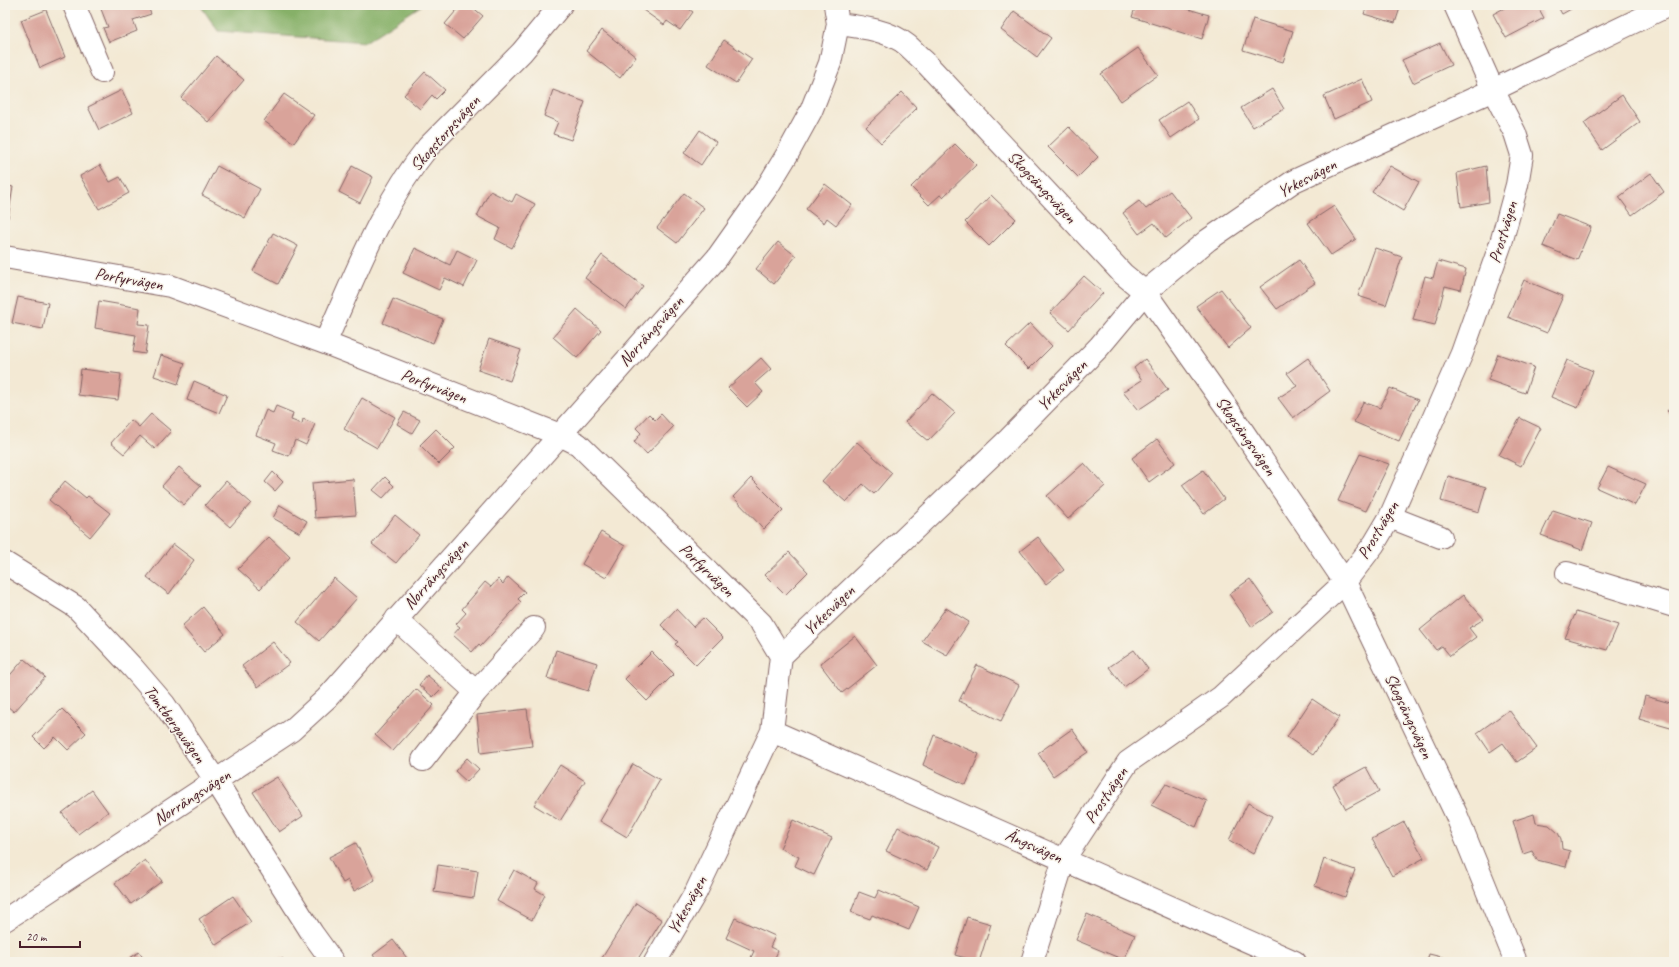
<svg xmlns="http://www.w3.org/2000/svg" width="1679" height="967" font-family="Caveat,sans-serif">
	<rect width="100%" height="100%" fill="#f7f3e8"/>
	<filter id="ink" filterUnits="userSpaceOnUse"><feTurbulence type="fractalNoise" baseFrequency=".025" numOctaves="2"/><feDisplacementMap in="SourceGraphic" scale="8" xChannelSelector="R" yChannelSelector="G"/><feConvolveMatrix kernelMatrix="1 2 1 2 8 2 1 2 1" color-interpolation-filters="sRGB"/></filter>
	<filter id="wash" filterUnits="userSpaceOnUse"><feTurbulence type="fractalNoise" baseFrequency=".012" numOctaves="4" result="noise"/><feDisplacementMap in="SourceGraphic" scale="16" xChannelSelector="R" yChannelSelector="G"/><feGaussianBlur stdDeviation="0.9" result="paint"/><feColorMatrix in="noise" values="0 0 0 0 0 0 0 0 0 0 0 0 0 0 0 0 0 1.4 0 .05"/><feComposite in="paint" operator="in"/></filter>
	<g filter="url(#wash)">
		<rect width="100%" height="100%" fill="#f3e9d4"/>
		<path fill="#86b067" stroke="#686849" d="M200 5H422L365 42 218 31Z"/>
		<g id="blocks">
			<path fill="#d9a39a" d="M112 5H147L151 14 133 20 137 31 109 42 103 28 108 27 101 9Z
				M461 5H470L483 16 463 39 445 24Z
				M636 5H683L693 12 680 30 667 21 664 25Z
				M1136 5H1182L1181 7 1209 15 1202 39 1132 17Z
				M1367 5H1401L1395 23 1364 14Z
				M1510 5H1537L1544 18 1506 38 1493 14Z
				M1557 5H1578L1562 14Z
				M46 10 65 57 40 68 21 20Z
				M1014 11 1051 38 1037 57 1001 30Z
				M1253 19 1293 31 1283 62 1243 50Z
				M602 30 636 57 620 78 586 51Z
				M724 40 752 59 736 83 708 65Z
				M1440 43 1451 65 1413 83 1402 60Z
				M1138 48 1158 75 1121 101 1101 74Z
				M216 56 244 80 208 122 181 98Z
				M425 72 445 90 436 99 432 95 420 109 404 95Z
				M1362 79 1372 102 1334 119 1324 96Z
				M1272 89 1284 109 1253 127 1241 108Z
				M122 90 133 113 99 130 88 107Z
				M553 90 585 102 571 140 553 134 558 122 544 116Z
				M902 92 917 108 881 143 866 127Z
				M284 94 314 115 294 143 264 121Z
				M1622 95 1640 122 1602 150 1584 123Z
				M1187 101 1199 119 1171 138 1159 120Z
				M1069 127 1098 157 1078 177 1048 147Z
				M700 130 716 142 701 165 684 153Z
				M955 144 976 165 943 197 940 195 929 205 911 187Z
				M100 165 110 182 120 177 129 193 99 209 80 176Z
				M217 166 260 189 245 218 202 195Z
				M352 166 373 177 360 203 339 192Z
				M1390 166 1419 182 1403 211 1372 192Z
				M1486 166 1489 202 1461 207 1457 173Z
				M1651 173 1664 192 1632 215 1619 197Z
				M825 184 852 205 836 225 827 218 824 223 806 209Z
				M5 185 13 187 8 218H5Z
				M490 191 512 202 516 194 535 204 512 248 495 239 500 228 477 216Z
				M1170 191 1191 218 1166 238 1154 223 1139 234 1123 213 1139 201 1146 209Z
				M684 193 704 208 677 243 657 228Z
				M991 195 1016 219 989 246 965 222Z
				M1334 206 1356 239 1331 255 1308 223Z
				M1557 214 1591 227 1577 260 1543 246Z
				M273 233 298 246 278 284 253 271Z
				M778 242 796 256 774 284 756 269Z
				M415 248 450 265 457 250 477 260 464 287 445 278 439 290 403 273Z
				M1375 248 1402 257 1386 305 1358 296Z
				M602 255 643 286 626 309 585 278Z
				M1299 260 1315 283 1277 309 1260 287Z
				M1438 261 1466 269 1461 290 1445 286 1435 325 1413 320 1425 276 1433 278Z
				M1084 276 1103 293 1069 330 1050 313Z
				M1524 280 1563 296 1547 333 1508 317Z
				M1221 289 1251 328 1228 348 1196 306Z
				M18 297 48 303 43 329 12 323Z
				M393 299 443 319 433 343 383 323Z
				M99 301 140 308 138 324 149 325 145 354 133 352 136 335 95 328Z
				M577 309 601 330 577 358 553 337Z
				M1030 323 1052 346 1029 369 1006 346Z
				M489 339 521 350 510 381 478 370Z
				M1498 354 1534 367 1525 393 1488 380Z
				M161 355 185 363 178 384 154 376Z
				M761 358 771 369 755 383 763 392 747 407 728 388Z
				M1308 358 1330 391 1293 418 1278 398 1297 386 1287 373Z
				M1145 359 1168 390 1138 410 1123 392 1142 380 1134 368Z
				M1567 360 1593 371 1578 408 1551 397Z
				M81 369 121 374 118 400 78 395Z
				M194 381 227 395 219 413 187 400Z
				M1390 388 1418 400 1399 441 1354 422 1363 402 1380 408Z
				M932 393 955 413 928 441 905 422Z
				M362 398 395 417 377 448 344 429Z
				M1674 403V417L1667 411Z
				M276 406 293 413 291 420 302 424 303 419 315 424 306 445 295 440 289 456 273 450 276 443 256 435 266 410 273 413Z
				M404 412 420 420 412 433 397 424Z
				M151 414 171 431 155 449 140 436 124 454 111 443 131 420 139 427Z
				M649 414 655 420 661 414 673 427 647 454 634 442 641 433 636 428Z
				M1520 418 1541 428 1521 466 1499 455Z
				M436 429 455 448 439 464 420 445Z
				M1157 439 1175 463 1149 482 1132 458Z
				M857 442 892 473 874 494 863 484 846 502 822 481Z
				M1360 454 1389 464 1366 511 1338 501Z
				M1084 463 1105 486 1068 519 1047 496Z
				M179 467 201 486 184 505 162 486Z
				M1608 467 1646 484 1635 505 1597 488Z
				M1203 470 1224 499 1204 514 1182 485Z
				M273 472 283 482 275 491 265 482Z
				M1448 476 1486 487 1479 512 1441 501Z
				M385 477 394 486 383 498 373 490Z
				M751 478 783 510 764 529 733 497Z
				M353 479 356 515 315 518 312 483Z
				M65 481 86 498 88 496 110 513 90 537 69 519 70 518 49 500Z
				M226 481 251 503 230 527 205 505Z
				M280 505 307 521 300 533 273 518Z
				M1553 510 1592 523 1582 550 1541 535Z
				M395 515 419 535 396 563 372 544Z
				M601 532 625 546 606 578 582 564Z
				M269 537 290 557 260 589 238 569Z
				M1038 537 1064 570 1046 584 1020 551Z
				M173 544 194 560 169 594 147 577Z
				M789 552 808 572 785 595 765 575Z
				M508 577 525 592 518 599 521 602 481 646 479 644 472 652 453 635 460 627 456 624 466 613 462 609 485 582 491 587 498 579 503 584Z
				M334 578 357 598 319 641 297 622Z
				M1250 579 1273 612 1252 627 1229 594Z
				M1463 595 1484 619 1469 628 1476 637 1450 656 1442 646 1436 650 1420 630Z
				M203 607 225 634 204 652 182 626Z
				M946 608 969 622 947 655 922 641Z
				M676 609 693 627 703 618 723 638 696 665 675 644 678 642 661 625Z
				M1576 612 1618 625 1607 650 1565 638Z
				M855 636 877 665 842 693 820 664Z
				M273 642 290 663 258 687 242 666Z
				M556 650 597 663 588 691 547 678Z
				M1134 650 1148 669 1124 687 1109 667Z
				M652 652 674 674 647 701 625 679Z
				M24 659 45 677 14 712 5 704V681Z
				M977 665 1019 685 1001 721 959 701Z
				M427 675 442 688 433 697 419 685Z
				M416 689 434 705 393 751 375 735Z
				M1645 696 1674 704V729L1639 719Z
				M1312 699 1339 717 1313 755 1287 737Z
				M62 709 86 733 68 750 55 737 44 748 33 737Z
				M527 709 532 746 481 753 477 715Z
				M1509 710 1537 748 1517 762 1503 743 1490 752 1477 733Z
				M1072 729 1088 752 1053 776 1038 753Z
				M934 735 979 754 966 785 923 765Z
				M467 758 479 769 467 782 455 771Z
				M633 764 660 780 627 837 600 821Z
				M560 765 585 781 560 821 534 805Z
				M1366 767 1379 791 1346 809 1333 785Z
				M277 777 303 816 279 832 253 792Z
				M1166 784 1207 801 1196 827 1151 805Z
				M92 790 108 812 78 834 62 813Z
				M1248 803 1272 816 1253 854 1229 840Z
				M1534 814 1536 823 1549 825 1558 833 1561 839 1562 849 1570 851 1566 867 1537 860 1532 851 1523 854 1513 821Z
				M793 820 832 838 814 875 795 866 799 857 780 848Z
				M1404 822 1424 858 1392 876 1372 839Z
				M898 827 938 847 927 870 886 851Z
				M356 843 375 880 354 891 348 880 343 883 329 857Z
				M1324 859 1355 870 1345 897 1315 886Z
				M145 860 162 881 131 904 115 883Z
				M438 865 478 871 474 898 434 892Z
				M514 870 538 883 535 889 545 895 532 920 497 901Z
				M879 890 919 907 909 930 872 915 870 919 851 912 859 892 875 898Z
				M233 896 251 922 216 945 199 919Z
				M636 903 662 920 636 962H608L602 958Z
				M1087 914 1135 935 1124 960 1076 940Z
				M967 917 991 924 979 962 955 955Z
				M735 918 775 936 770 947 778 951 773 962H749L754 951 726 938Z
				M393 940 410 962H378L373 955Z
				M139 952 146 962H124Z
				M1429 954 1458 961V962H1427Z
				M282 958 285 962H277Z"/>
		</g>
	</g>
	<g filter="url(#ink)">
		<use href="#blocks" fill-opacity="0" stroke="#856666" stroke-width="1"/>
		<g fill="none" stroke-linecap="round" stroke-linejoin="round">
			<g stroke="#856666" stroke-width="24">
				<path id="minor" d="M74 5 102 72
					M838 24C861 27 889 30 907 45 913 50 918 56 924 61L1123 274 1145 292 1227 408 1345 582 1456 814 1516 962
					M5 257 170 286 325 343 560 435 578 444 761 623 781 656
					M325 343C355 276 381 205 428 147L522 52 561 5
					M1390 517 1441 537
					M5 563 76 607 133 668 164 704 216 781 312 933 333 962
					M1567 573 1674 606
					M396 619 476 692 534 628
					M772 731 1295 962
					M423 760 476 692
					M5 920 292 730 327 698 717 258 768 186 788 153 811 111 830 63 838 24 835 5
					M655 962 696 892 772 731 781 656 1009 439 1099 347 1145 292 1208 240 1294 181 1493 90 1669 5
					M1032 962 1064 859 1128 762 1221 697 1345 582 1374 544 1390 517 1462 353 1501 243 1517 185 1522 155 1515 133 1493 90 1455 5"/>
			</g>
			<use href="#minor" stroke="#fff" stroke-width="22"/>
		</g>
	</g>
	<g text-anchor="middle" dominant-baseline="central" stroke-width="3" stroke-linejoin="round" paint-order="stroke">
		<g font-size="17" fill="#4a1f2b" stroke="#f7f3e8">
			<text transform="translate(445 133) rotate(-48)">Skogstorpsvägen</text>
			<text transform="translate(1307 178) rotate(-28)">Yrkesvägen</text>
			<text transform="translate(1042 187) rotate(47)">Skogsängsvägen</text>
			<text transform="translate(1503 232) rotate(-73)">Prostvägen</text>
			<text transform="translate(129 279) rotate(10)">Porfyrvägen</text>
			<text transform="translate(651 331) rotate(-48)">Norrängsvägen</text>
			<text transform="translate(1062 385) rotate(-46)">Yrkesvägen</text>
			<text transform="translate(434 386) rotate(21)">Porfyrvägen</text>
			<text transform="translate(1246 436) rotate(55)">Skogsängsvägen</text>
			<text transform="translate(1378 530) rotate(-59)">Prostvägen</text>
			<text transform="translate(707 570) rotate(44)">Porfyrvägen</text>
			<text transform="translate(436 574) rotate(-48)">Norrängsvägen</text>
			<text transform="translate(829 610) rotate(-44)">Yrkesvägen</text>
			<text transform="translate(1409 716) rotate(65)">Skogsängsvägen</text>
			<text transform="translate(175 724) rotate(54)">Tomtbergavägen</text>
			<text transform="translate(1106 795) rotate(-56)">Prostvägen</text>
			<text transform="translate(192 797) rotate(-33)">Norrängsvägen</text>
			<text transform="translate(1034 846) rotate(24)">Ängsvägen</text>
			<text transform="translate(687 905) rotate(-61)">Yrkesvägen</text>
		</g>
	</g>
	<rect width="1679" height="967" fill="none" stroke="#f7f3e8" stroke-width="20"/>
	<path d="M20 941v6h60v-6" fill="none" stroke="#4a1f2b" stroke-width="2"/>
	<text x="26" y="941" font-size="12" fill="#4a1f2b" stroke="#f7f3e8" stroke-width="3" paint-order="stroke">20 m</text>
</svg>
